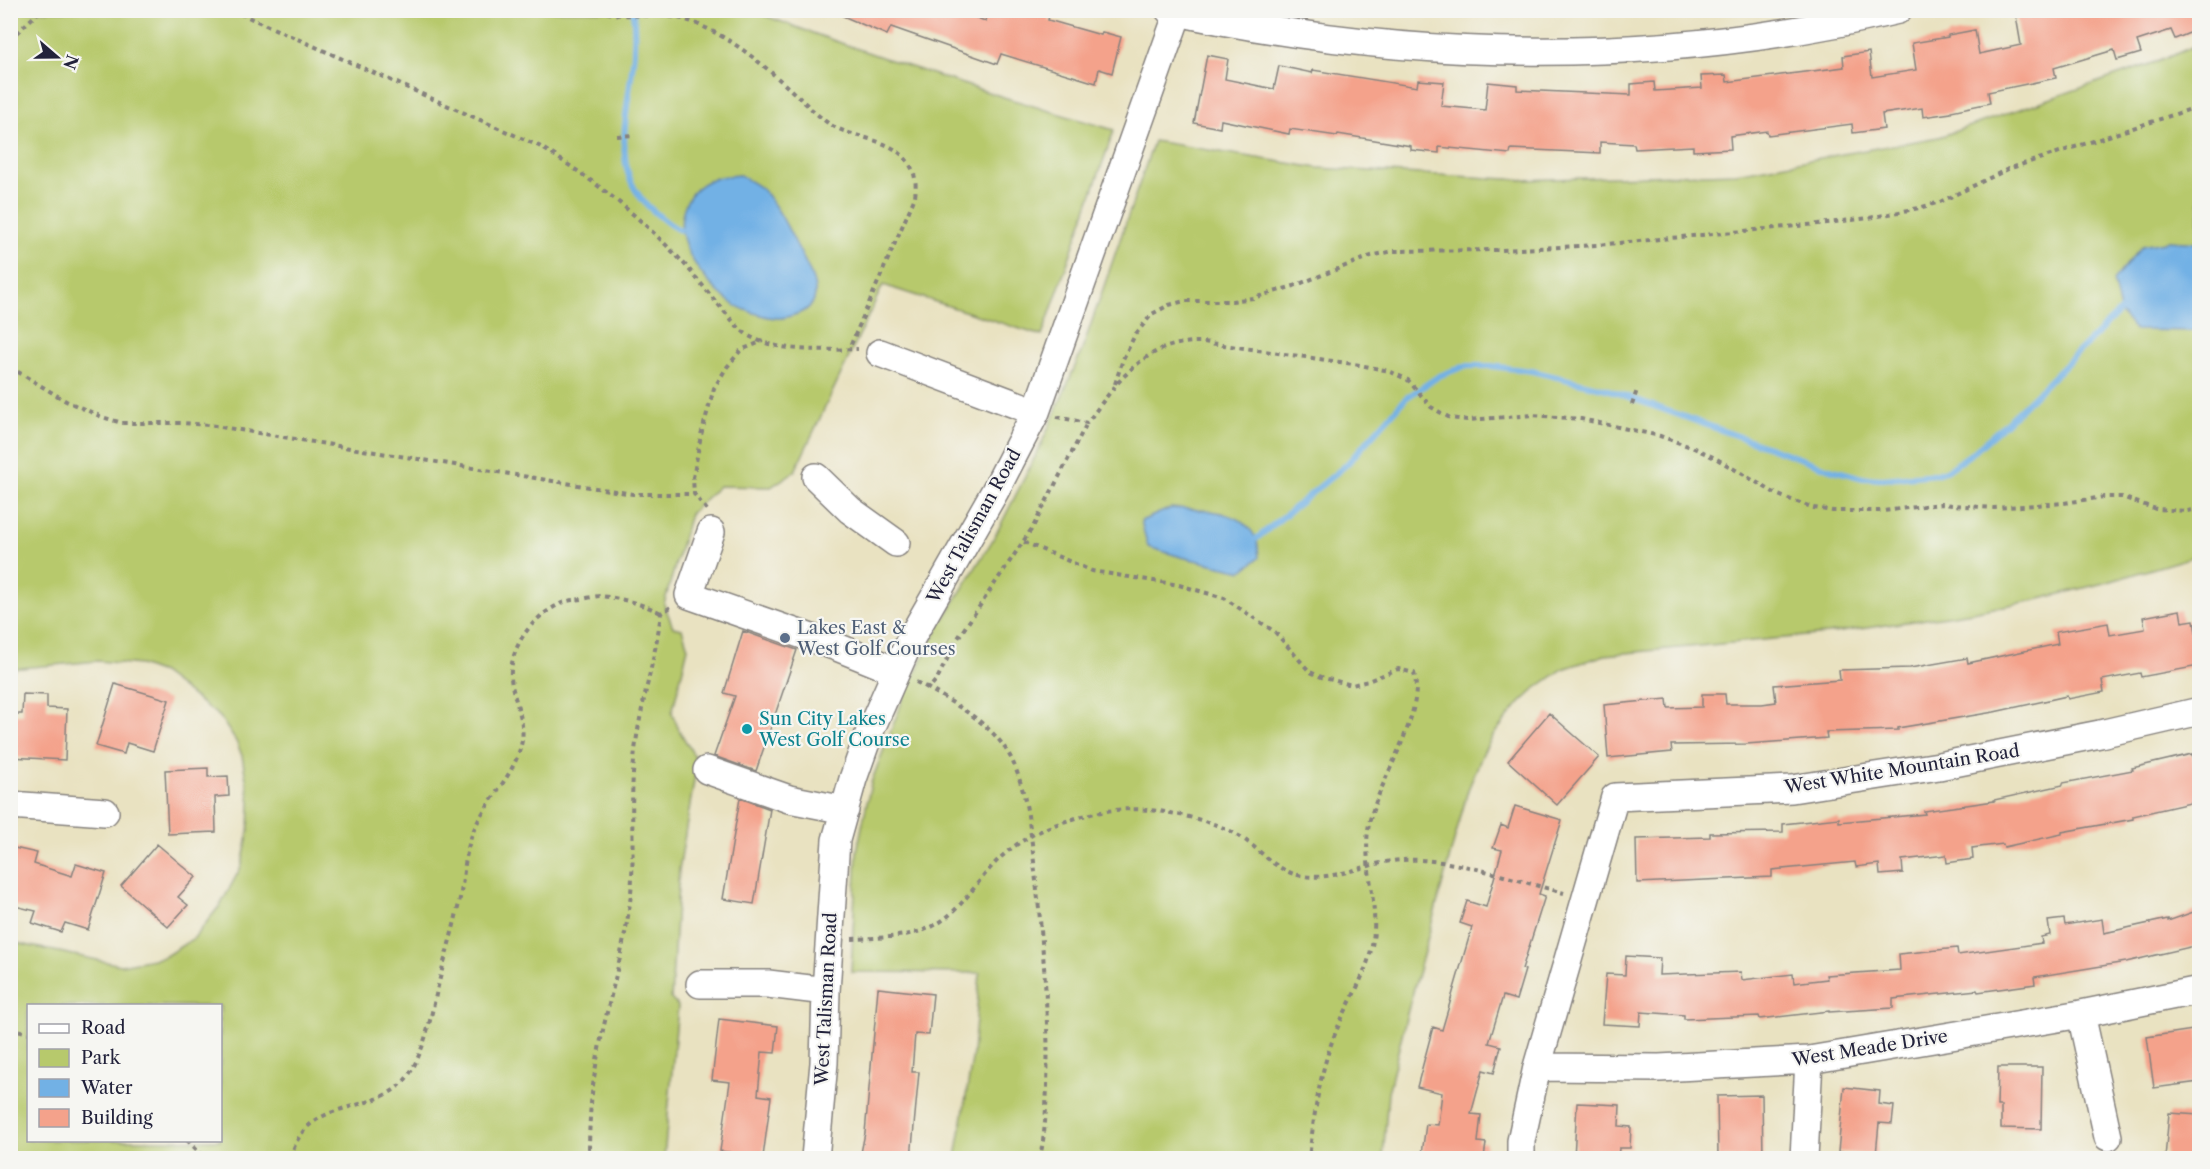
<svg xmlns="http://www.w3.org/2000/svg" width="2210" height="1169" font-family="'Libre Caslon Text',serif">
	<rect width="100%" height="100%" fill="#f6f6f2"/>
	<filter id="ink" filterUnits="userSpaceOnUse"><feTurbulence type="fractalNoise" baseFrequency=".0167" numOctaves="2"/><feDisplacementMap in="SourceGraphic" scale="12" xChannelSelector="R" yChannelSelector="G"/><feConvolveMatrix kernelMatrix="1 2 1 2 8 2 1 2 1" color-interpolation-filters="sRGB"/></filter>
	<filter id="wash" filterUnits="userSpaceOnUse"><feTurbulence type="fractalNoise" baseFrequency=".008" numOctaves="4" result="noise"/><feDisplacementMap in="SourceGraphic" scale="24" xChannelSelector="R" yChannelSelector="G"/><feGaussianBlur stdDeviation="1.35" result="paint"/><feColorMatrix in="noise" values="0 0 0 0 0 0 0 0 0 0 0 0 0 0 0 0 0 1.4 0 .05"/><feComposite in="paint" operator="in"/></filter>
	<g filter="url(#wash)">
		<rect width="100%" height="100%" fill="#e9e2c1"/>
		<path fill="#b7c96c" stroke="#6c7654" stroke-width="1.5" fill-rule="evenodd" d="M11 11H752C871 55 991 95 1114 130L1042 336 883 285 795 471 771 487 719 486 690 514 664 604 673 627 682 629 688 648 672 713 679 730 696 759 695 775 679 870 671 999 678 1006 664 1158H11V942L121 965 164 957 194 938 221 904 242 865 249 830 250 802 242 756 237 743 220 717 162 673 140 665 98 661 11 669ZM28 1006H220V1140H28Z
			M2199 44V555L2108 582 2036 600 1966 613 1827 634 1605 655 1563 669 1536 688 1516 707 1495 733 1484 751 1468 790 1407 1014 1388 1093 1383 1158H956L973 1053 980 973 851 972 857 851 871 783 906 691 941 623 994 538 1041 445 1082 350 1154 141 1318 168 1524 180 1736 173 1939 137 2159 61Z"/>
		<path fill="#72b1e5" stroke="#4a6a90" stroke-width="1.5" d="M740 175C747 180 757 184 763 190 779 209 785 223 796 244 807 267 834 304 794 315 782 319 776 319 764 316 753 313 738 308 730 302 702 280 668 238 687 201 698 180 717 176 740 175Z
			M2169 241 2199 243V331L2135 330 2121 314 2113 281 2142 246Z
			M1171 508C1199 510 1243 508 1256 539 1259 544 1258 552 1259 558L1242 571 1181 557 1148 547 1141 521Z"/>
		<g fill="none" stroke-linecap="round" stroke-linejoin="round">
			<path stroke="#72b1e5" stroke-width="6" d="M633 10C635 30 635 50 632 70 628 103 618 148 630 179 636 194 645 205 658 215 665 221 672 227 680 230
				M1256 539 1346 465 1406 398 1439 376 1465 366H1491L1532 371 1606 389 1830 469 1863 478 1883 479 1936 474 1948 470 1975 451 2005 424 2120 311 2126 309"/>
		</g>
		<g id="blocks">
			<path fill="#f4a28b" d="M829 10H956L985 21 989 10H1027L1049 16 1048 20 1101 35 1102 32 1121 37 1112 73 1099 69 1096 83 1001 54 997 64 891 27 887 35Z
				M2042 10H2199V29L2175 39 2171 30 2137 41 2141 53 2117 60 2114 50 2054 68 2056 78 1988 92 1990 103 1951 111V113L1923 117 1922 108 1882 114 1884 129 1853 133 1852 124 1768 135 1767 131 1730 136 1731 149 1693 151V146L1635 149 1634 144 1600 142V153L1511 149 1510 154 1439 147V153L1411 150V146L1338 134 1337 136 1290 129 1289 134 1221 120 1220 128 1194 123 1207 55 1228 59 1225 79 1274 89 1279 66 1312 73 1313 70 1417 87 1418 80 1444 82 1441 106 1485 110 1488 82 1517 85V90L1631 95V84L1654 82 1655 91 1702 88 1701 76 1726 75 1727 82 1844 67 1843 56 1869 52 1872 77 1916 70 1912 43 1948 37V35L1975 30 1979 54 2021 45 2016 16Z
				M2180 610 2182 622 2194 620 2199 651V666L2141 677 2140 673 2102 680 2104 692 2068 699 2067 696 1994 712 1898 728V730L1826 732 1827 738 1746 744 1671 745 1672 752 1608 758 1604 705 1667 699 1668 708 1702 707V694H1725L1726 704H1762L1776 702 1774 685 1840 680 1839 670 1910 668 1967 658 1968 663 2058 644 2056 632 2108 623 2110 635 2145 629 2143 617Z
				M743 631 797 650 756 771 714 756 735 696 724 693Z
				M115 684 169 700 153 751 127 743 124 754 96 746Z
				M23 694 47 695V708L67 709 65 760 10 757V714H22Z
				M1549 713 1599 757 1557 805 1508 761Z
				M2192 754 2199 789V801L2133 816V819L2062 832V834L2004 847 2003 844 1972 848 1973 859 1947 863 1946 855 1902 860 1903 873 1880 875 1879 864 1856 867 1855 862 1772 870V877L1637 883 1636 839 1710 837V833L1783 832V824L1839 818V822L1925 814 1924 811 1994 801V800L2063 785V783L2133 770 2132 768Z
				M208 768V777L228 776 229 796 215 797 216 832 168 834 165 770Z
				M740 798 770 809 754 904 723 899Z
				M1515 806 1562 820 1539 894 1545 896 1522 969 1525 970 1516 1000 1503 996 1489 1043 1501 1046 1494 1073 1483 1070 1471 1114 1481 1115 1478 1142 1486 1143 1484 1158H1436V1155L1422 1154 1426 1124 1438 1125 1442 1093 1417 1087 1433 1027 1442 1030 1472 927 1460 923 1467 901 1486 907 1502 850 1493 848 1501 825 1508 828Z
				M157 844 196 877 178 897 188 905 168 927 121 886Z
				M10 847 37 853 34 864 72 876 76 864 106 873 88 930 65 923 61 932 32 923 36 911 10 905Z
				M2199 910V945L2126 962 2034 977 2035 984 1978 992 1977 990 1893 999V1008L1829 1012V1011L1760 1019 1759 1016 1684 1019V1015L1641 1012 1640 1026 1602 1024 1606 974 1625 975 1626 956 1660 958 1659 975 1741 972 1742 980 1793 974 1794 983 1827 979 1826 975 1900 970 1899 954 1957 948 1958 955 2042 943 2041 937 2050 935 2048 921 2064 919 2065 925 2102 919 2104 933 2168 919V921Z
				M878 988 933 994 929 1035 915 1034 912 1072H919L911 1158H860L865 1133Z
				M719 1019 778 1026 775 1053 762 1052 758 1095 771 1097 763 1157 720 1151 730 1082 712 1080Z
				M2199 1029V1082L2154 1088 2147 1037Z
				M1998 1067H2042L2041 1129 2001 1128V1106H1997Z
				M1844 1087 1880 1091 1879 1104 1894 1106 1892 1124 1879 1123 1876 1155 1838 1152Z
				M1762 1095 1763 1158H1718L1717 1096Z
				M1577 1103 1620 1105 1619 1126 1631 1127 1630 1148H1619L1618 1158H1574Z
				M2169 1113 2199 1115V1158H2165Z"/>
		</g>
	</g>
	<g filter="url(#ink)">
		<use href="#blocks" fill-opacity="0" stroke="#86827e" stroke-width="1.5"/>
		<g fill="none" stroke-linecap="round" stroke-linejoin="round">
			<g stroke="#86827e" stroke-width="30">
				<path id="minor" d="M1169 10C1407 63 1660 67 1898 10
					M880 353 1036 412
					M816 477 850 510 896 543
					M711 532 689 595 837 647 896 671
					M707 770 789 799 845 810
					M10 805 105 812
					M700 984H768L826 991
					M2081 1014 2108 1137
					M1537 1067 1659 1068 1809 1060 2081 1014 2200 990
					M815 1158 824 1063 826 991 836 840 853 779 870 731 910 640 995 491 1036 412 1179 10
					M1521 1158V1141L1537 1067 1615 797 1792 789 1939 766 2100 734 2200 711
					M1804 1158 1809 1060"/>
			</g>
			<path stroke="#86827e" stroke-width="4" stroke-dasharray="4.5 4.5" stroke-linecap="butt" d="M232 10 539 146C587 175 632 210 672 251 688 267 702 285 717 303 727 314 737 328 749 336 780 353 824 350 858 349
				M598 10C629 21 661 10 692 22 731 37 763 64 793 92 806 103 817 116 831 125 853 138 884 138 902 155 915 168 917 180 915 197L849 349
				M10 39 41 10
				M617 136 635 135
				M10 367 66 401 102 417 122 423H182L209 425 633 494H694
				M1115 384 1123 359 1135 335 1152 314 1169 305 1185 301H1232L1253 298 1294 286 1371 256 1393 251 1501 250 1597 245 1818 224 1869 218 1919 208 1940 202 2008 169 2200 106
				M1632 405 1637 390
				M1057 417 1087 423C1118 381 1145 340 1203 342L1360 365 1389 371 1408 380 1431 407 1450 418 1468 420 1533 415 1581 419 1660 436 1694 448 1717 459 1778 495 1814 508 1833 511H1883L1940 504 1994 508 2064 503 2104 497H2122L2156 509 2187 511 2200 509
				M707 510 694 494 693 478 701 435 714 388 727 367 741 350 763 341
				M1024 542 1092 571 1179 585 1224 598 1275 632 1310 672 1324 678 1352 685 1368 681 1398 669 1414 673C1426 715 1378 781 1369 824 1361 866 1382 906 1371 950 1364 980 1346 1006 1335 1034 1319 1073 1314 1117 1309 1158
				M916 682 926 687 931 686 937 679 958 638 1033 527 1087 423
				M926 687C958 706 995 725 1012 760 1030 799 1032 848 1037 890 1044 957 1049 1018 1047 1086 1046 1110 1045 1134 1040 1158
				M852 939C875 938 901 938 924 930 956 919 973 886 995 863 1016 841 1044 827 1073 819 1117 805 1149 807 1193 818 1209 822 1225 827 1239 836 1262 850 1275 872 1303 876 1336 881 1368 862 1401 860 1453 857 1514 880 1564 893
				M10 1028 28 1033
				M187 1140 205 1158
				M291 1158C306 1091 381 1120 410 1073 427 1045 432 1009 440 978 446 953 454 928 459 903 464 880 464 855 473 832 485 802 514 776 521 745 528 719 509 695 511 670 514 641 534 616 560 604 566 600 576 600 582 599 588 598 595 596 600 596 620 598 643 604 661 613
				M589 1158C589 1130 590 1101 595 1072 603 1019 620 968 628 916 637 864 629 813 634 761 638 711 655 663 661 613L671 607"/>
			<use href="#minor" stroke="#fff" stroke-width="27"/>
		</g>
	</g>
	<circle fill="#5c6f8a" stroke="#f6f6f2" stroke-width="2" cx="785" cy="638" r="6"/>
	<circle fill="#0f9aa8" stroke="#f6f6f2" stroke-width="2" cx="747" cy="729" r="6"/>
	<g text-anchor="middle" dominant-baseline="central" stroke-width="4.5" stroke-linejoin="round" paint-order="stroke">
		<g font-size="18" fill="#22223b" stroke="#f6f6f2">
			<text transform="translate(974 526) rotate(-61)">West Talisman Road</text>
			<text transform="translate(1902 769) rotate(-9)">West White Mountain Road</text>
			<text transform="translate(826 999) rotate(-87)">West Talisman Road</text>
			<text transform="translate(1870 1048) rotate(-9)">West Meade Drive</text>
		</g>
		<g font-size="18" fill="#4e5e75" stroke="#f6f6f2" text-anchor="start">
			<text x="797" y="628">Lakes East &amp;<tspan x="797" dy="21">West Golf Courses</tspan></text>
		</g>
		<g font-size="18" fill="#0d838f" stroke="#f6f6f2" text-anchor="start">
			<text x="759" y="719">Sun City Lakes<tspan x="759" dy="21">West Golf Course</tspan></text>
		</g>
	</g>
	<rect width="2210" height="1169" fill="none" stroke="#f6f6f2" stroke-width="36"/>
	<rect x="27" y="1004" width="195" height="138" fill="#f6f6f2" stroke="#a1a1a9" stroke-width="1.5"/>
	<rect x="39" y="1024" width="30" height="9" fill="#ffffff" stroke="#a1a1a9" stroke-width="1.5"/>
	<text x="81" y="1034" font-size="18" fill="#22223b">Road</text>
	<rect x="39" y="1049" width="30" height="18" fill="#b7c96c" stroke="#a1a1a9" stroke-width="1.5"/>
	<text x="81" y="1064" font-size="18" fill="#22223b">Park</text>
	<rect x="39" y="1079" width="30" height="18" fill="#72b1e5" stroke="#a1a1a9" stroke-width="1.5"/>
	<text x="81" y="1094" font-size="18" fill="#22223b">Water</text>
	<rect x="39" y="1109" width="30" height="18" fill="#f4a28b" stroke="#a1a1a9" stroke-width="1.5"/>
	<text x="81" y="1124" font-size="18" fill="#22223b">Building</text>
	<g transform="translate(57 57) rotate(110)" stroke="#f6f6f2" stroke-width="4.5" paint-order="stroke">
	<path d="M0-4.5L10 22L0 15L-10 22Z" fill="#22223b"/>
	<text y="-9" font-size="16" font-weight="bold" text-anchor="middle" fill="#22223b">N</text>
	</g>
</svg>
